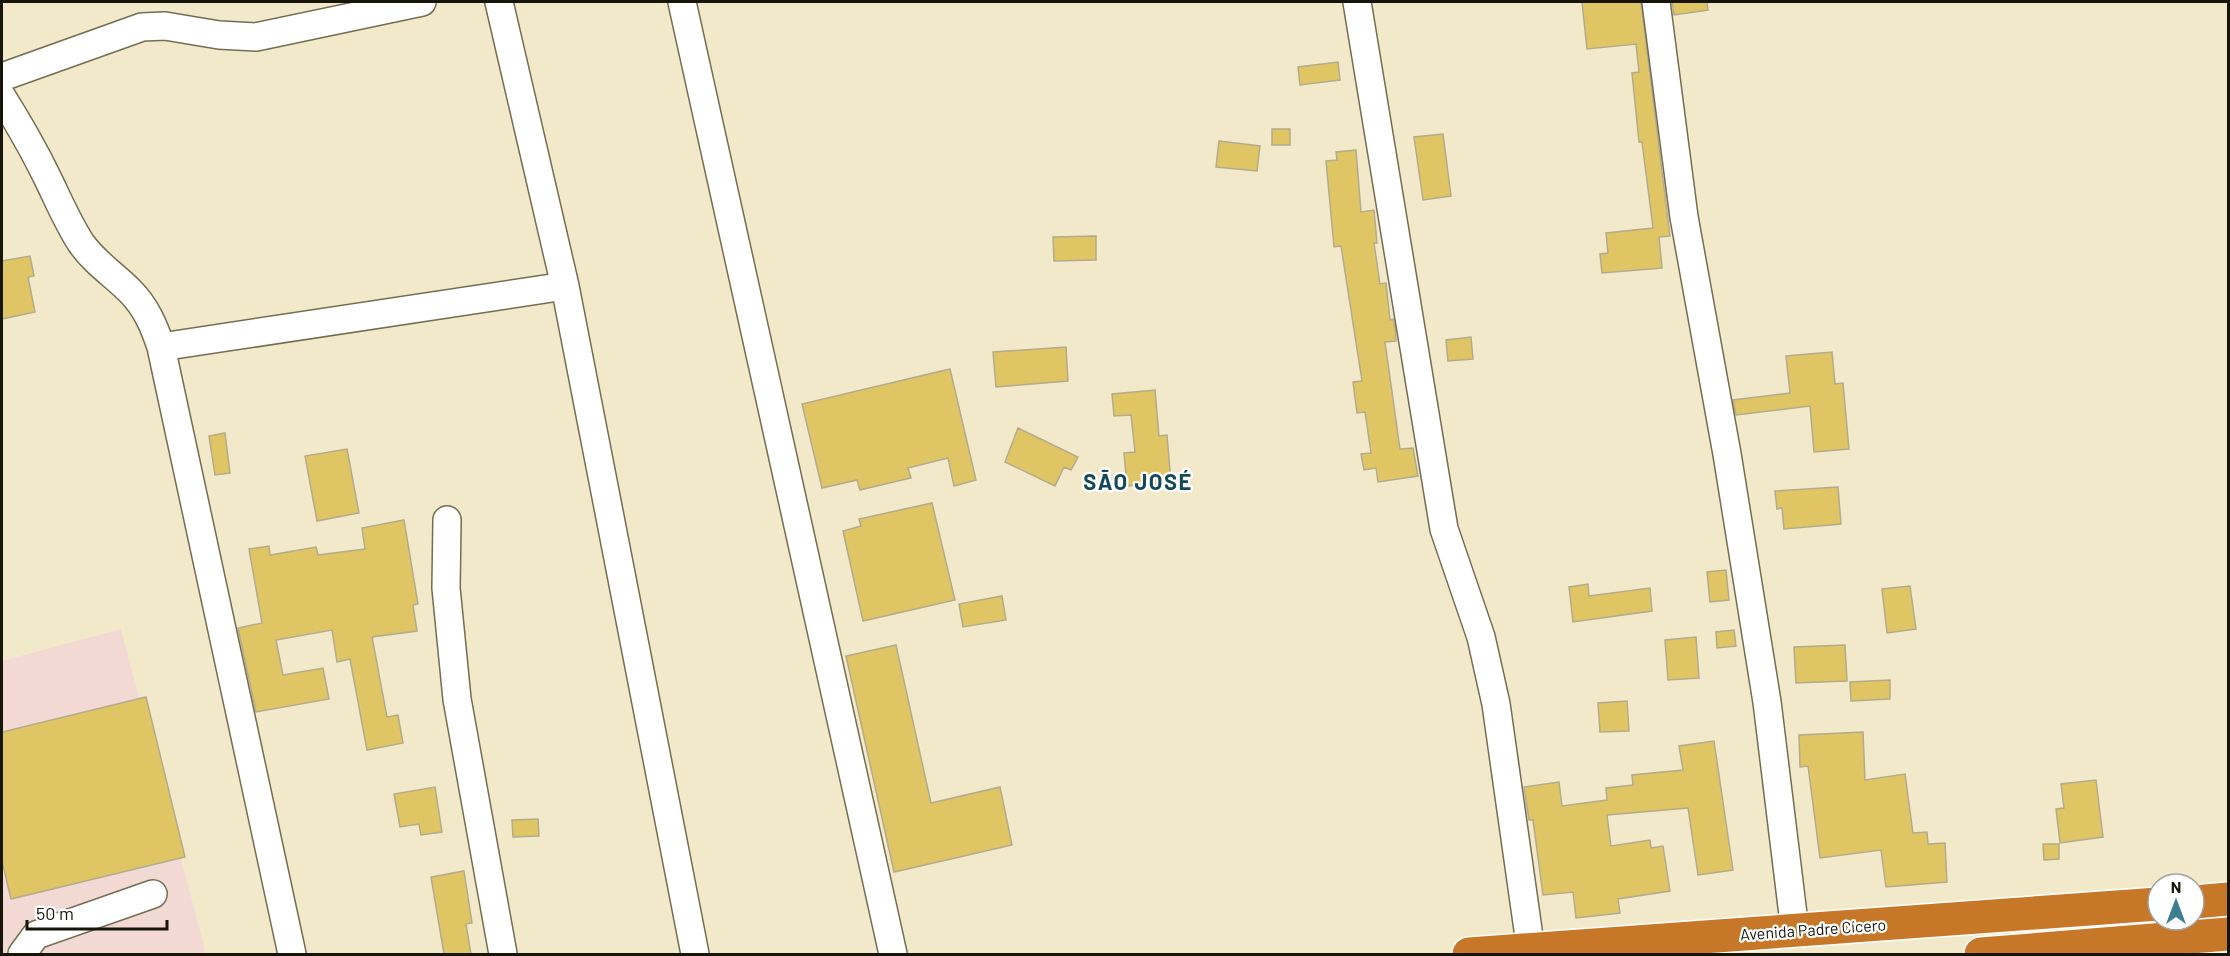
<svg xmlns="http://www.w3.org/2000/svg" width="2230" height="956" font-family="Barlow,sans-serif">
	<rect width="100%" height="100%" fill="#f2e9ca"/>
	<path fill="#f2d9d3" d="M121 629 206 954H2V661Z"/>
	<path fill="#dfc563" stroke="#b3ab8d" stroke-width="1.5" d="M1582 2H1641L1670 236 1659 237 1662 268 1602 273 1600 254 1608 253 1606 233 1653 228 1642 142H1639L1632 73 1639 72 1636 44 1587 49Z
		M1672 2H1707L1708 10 1674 15Z
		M1338 62 1340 80 1300 85 1298 67Z
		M1272 129H1290V145H1272Z
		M1443 134 1451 196 1423 200 1414 137Z
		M1219 141 1260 146 1257 171 1216 167Z
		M1356 150 1361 212 1374 210 1377 243H1374L1380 284 1386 283 1390 320 1393 319 1395 327 1396 341 1385 342 1400 449 1413 448 1418 476 1378 482 1376 468 1364 470 1361 454 1371 453 1365 412 1357 413 1353 382 1362 381 1341 246 1334 247 1326 161 1337 160 1336 152Z
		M1096 236V260L1054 261 1053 237Z
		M30 256 34 276 28 277 35 312 2 319V261Z
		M1471 337 1473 359 1448 361 1446 340Z
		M1066 347 1068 381 996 387 993 352Z
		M1832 352 1835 384 1843 383 1849 449 1814 452 1810 406 1736 415 1733 400 1790 393 1786 356Z
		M950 369 976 480 954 486 948 458 908 468 911 478 885 484 860 490 857 480 822 488 802 404Z
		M1155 390 1159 436 1167 435 1171 482 1127 486 1124 453 1135 452 1131 415 1114 416 1112 394Z
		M1018 428 1078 457 1071 470 1064 467 1055 486 1005 462Z
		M225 433 230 473 215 475 209 436Z
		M347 449 359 513 317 521 305 456Z
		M1838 487 1841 524 1784 529 1782 508 1777 509 1775 491Z
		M932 503 955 600 863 621 843 531 861 526 859 519Z
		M404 520 418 604 413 605 417 631 372 637 387 717 398 715 403 743 367 750 350 659 337 662 332 630 276 640 283 675 323 668 329 699 256 712 238 628 262 623 249 549 269 546 270 555 316 547 318 555 365 549 362 528Z
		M1726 570 1729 600 1710 602 1707 572Z
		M1588 584 1589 596 1650 588 1652 611 1573 622 1569 587Z
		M1910 586 1916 629 1887 633 1882 589Z
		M1002 596 1006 620 963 627 959 604Z
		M1734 630 1736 646 1717 648 1716 632Z
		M1696 637 1699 678 1668 680 1665 640Z
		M896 645 931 803 1000 787 1012 845 894 872 846 656Z
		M1845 645 1847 681 1796 683 1794 647Z
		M1890 680V699L1851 701 1850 682Z
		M146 697 185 857 11 899 2 861V732Z
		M1627 701 1629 731 1600 732 1598 703Z
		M1863 732 1865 780 1905 774 1913 833 1927 832 1928 844 1945 843 1947 882 1886 887 1881 850 1820 858 1808 766 1800 767 1799 735Z
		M1714 741 1733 870 1698 875 1688 808 1607 815 1611 846 1650 840 1651 848 1663 846 1670 891 1618 899 1620 913 1576 918 1573 892 1543 895 1533 820H1529L1524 787 1559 782 1562 806 1607 800 1606 788 1633 785 1632 775 1683 770 1679 746Z
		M2096 780 2103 837 2060 843 2056 809 2064 808 2061 784Z
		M435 787 442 832 421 835 419 824 400 827 394 794Z
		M538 819 539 836 513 837 512 820Z
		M2043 844H2059V859L2044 860Z
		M464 871 472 923 466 924 471 954H444L431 877Z"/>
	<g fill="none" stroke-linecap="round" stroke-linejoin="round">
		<g stroke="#746d51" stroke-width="30">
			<path id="minor" d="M499 2 565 286 695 954
				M682 2 893 954
				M1357 2 1444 529 1481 637 1496 704 1531 951
				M1656 2 1684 217 1727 454 1767 702 1795 931
				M2 77 142 27 165 26 219 35 256 37 422 2
				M2 97C19 124 35 152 49 181 59 202 68 223 81 243 94 262 114 275 130 291 146 307 154 326 161 347L292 954
				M161 347 565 286
				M447 520 446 588 457 699 503 954
				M22 954 36 935 153 894"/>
		</g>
		<g stroke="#fff" stroke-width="36">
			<path id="highway" d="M2194 902 2228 899
				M1469 954 2158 904
				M1981 954 2228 934"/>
		</g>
		<use href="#minor" stroke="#fff" stroke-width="27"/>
		<use href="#highway" stroke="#c67727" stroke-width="33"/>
	</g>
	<g text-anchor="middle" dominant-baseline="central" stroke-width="4.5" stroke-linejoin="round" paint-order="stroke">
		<g font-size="16" fill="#171409" stroke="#fff">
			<text transform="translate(1813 929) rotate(-4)">Avenida Padre Cícero</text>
		</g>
		<g font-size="22" font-weight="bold" letter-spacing="1.5" fill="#144958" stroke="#fff">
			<text x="1138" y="481">SÃO JOSÉ</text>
		</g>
	</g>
	<rect width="2230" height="956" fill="none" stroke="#171409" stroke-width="6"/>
	<g transform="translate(2176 902)"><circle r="28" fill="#ffffff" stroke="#a2a19d" stroke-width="1.5"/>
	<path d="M0-4.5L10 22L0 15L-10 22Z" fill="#3d7d91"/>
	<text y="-9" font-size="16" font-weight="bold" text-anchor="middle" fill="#171409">N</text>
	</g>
	<path d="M27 920v9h140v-9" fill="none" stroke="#171409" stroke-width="3"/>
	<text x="36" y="920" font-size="18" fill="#171409" stroke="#ffffff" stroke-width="4.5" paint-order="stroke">50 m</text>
</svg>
